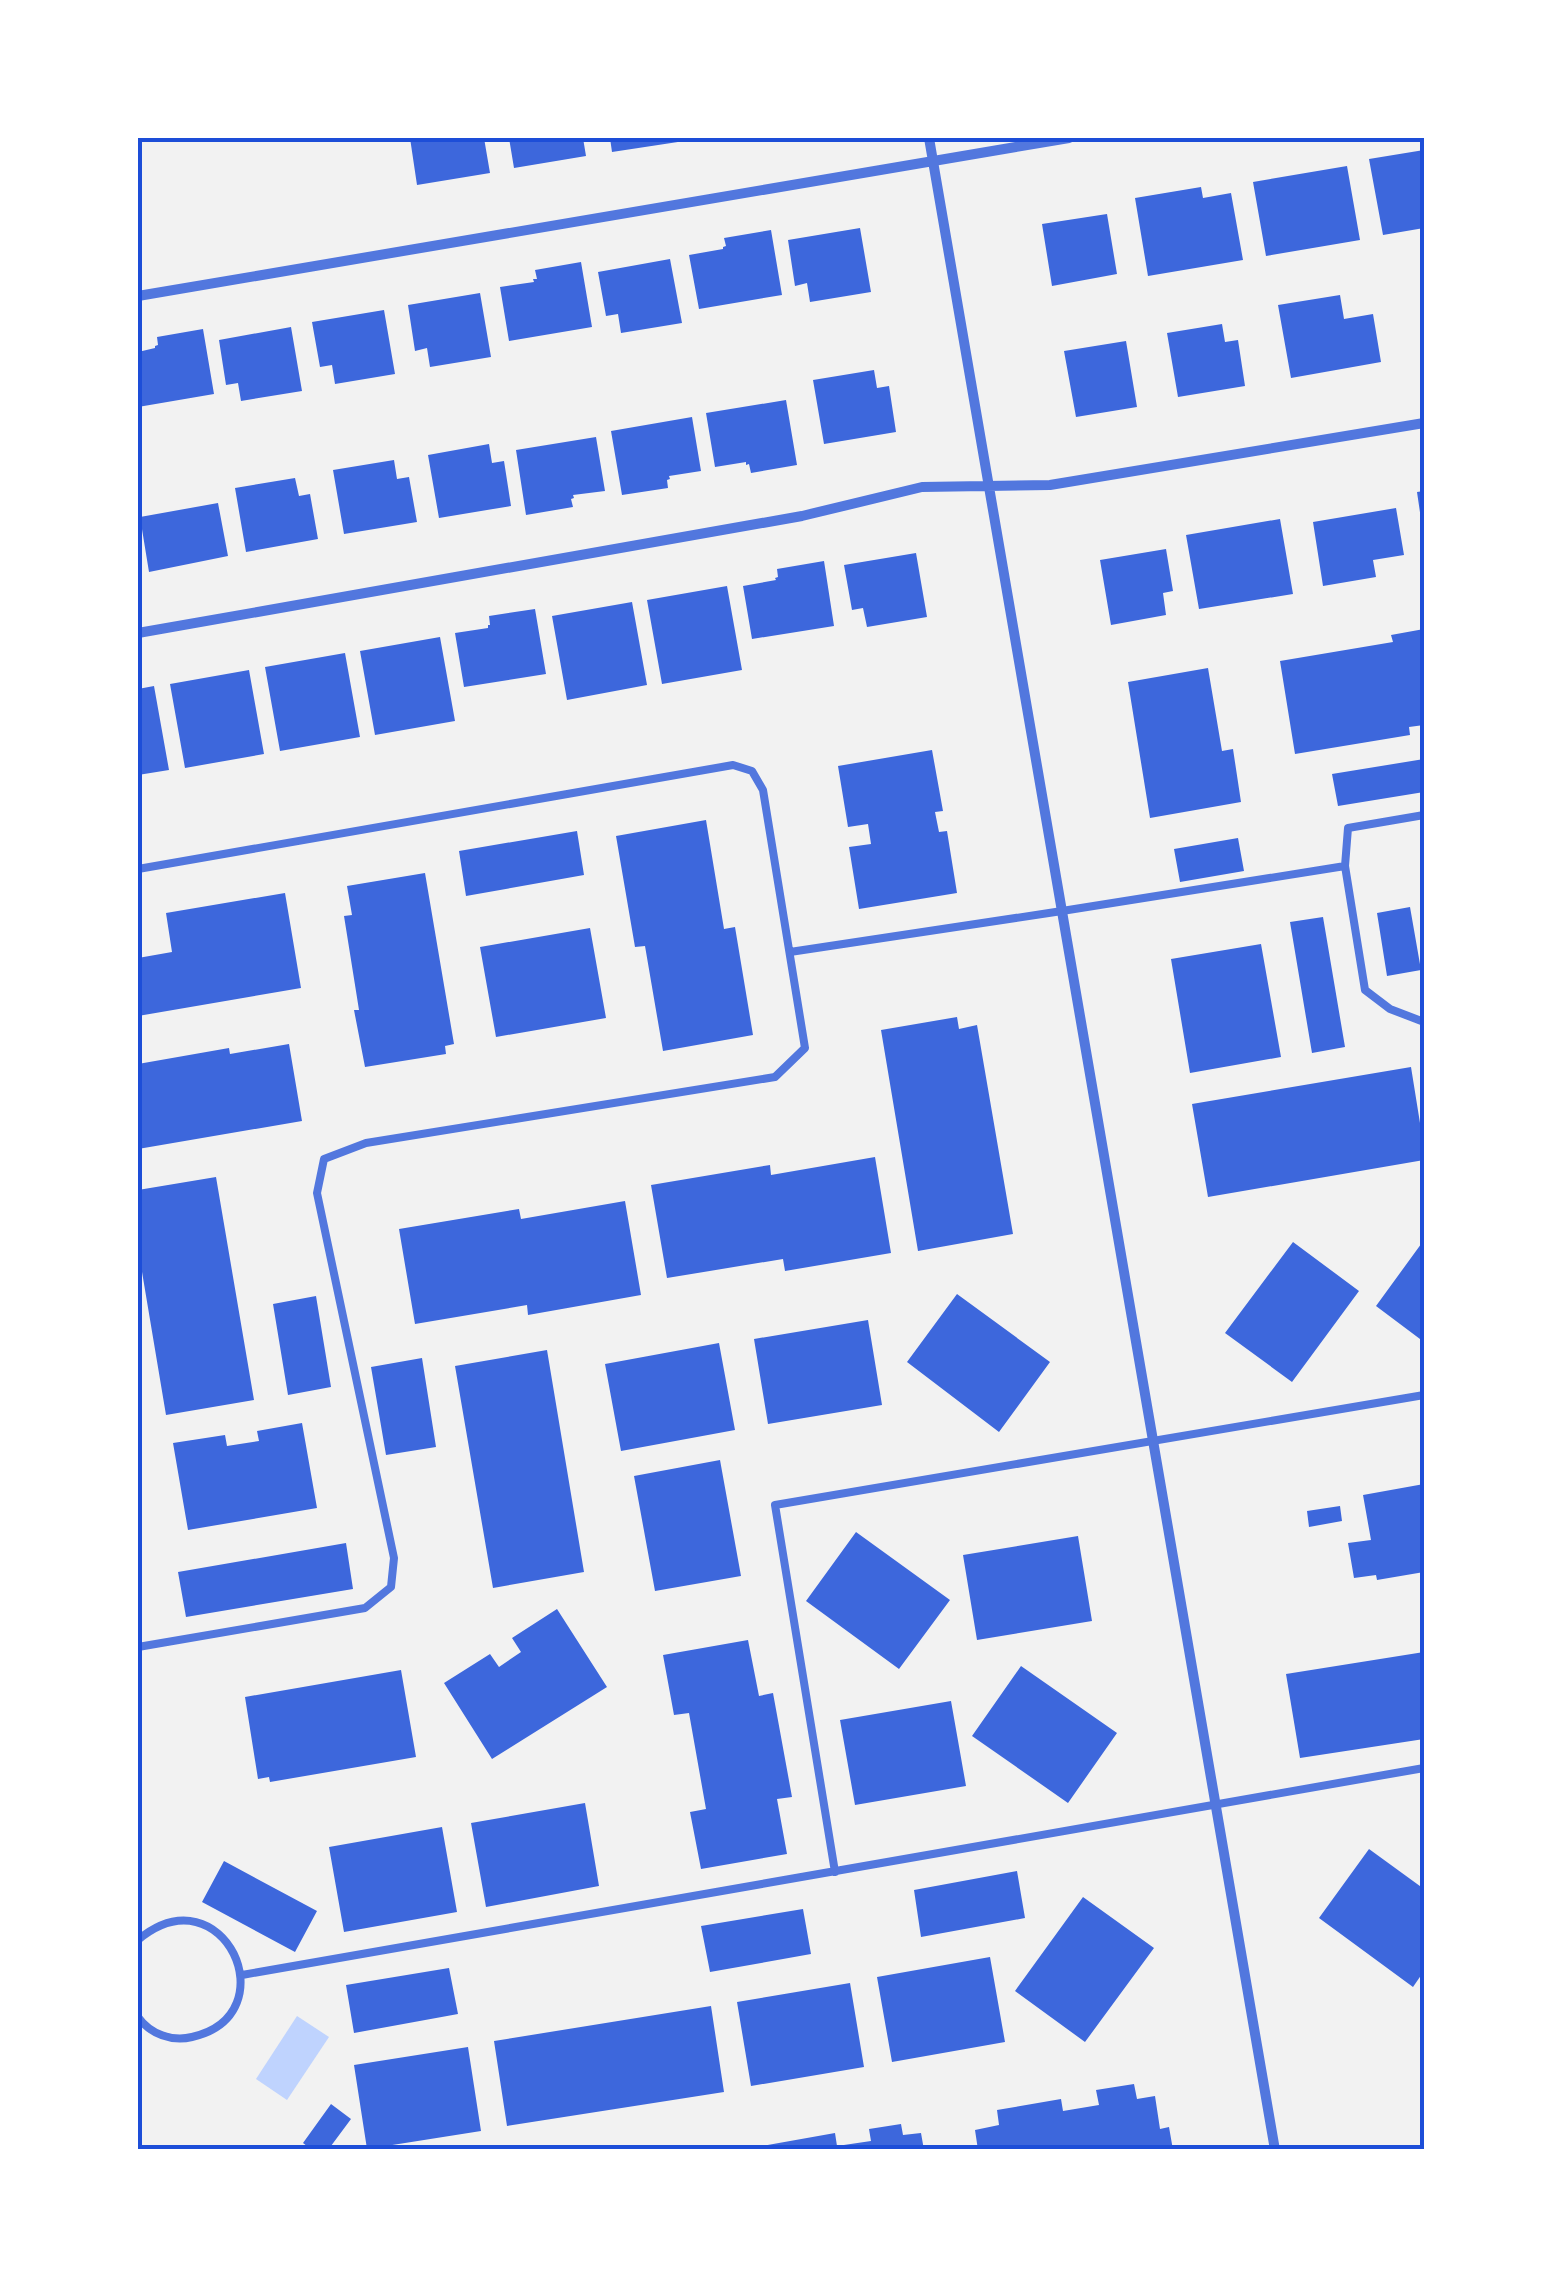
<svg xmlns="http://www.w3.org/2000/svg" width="1562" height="2287" font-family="'PT Sans',sans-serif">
	<rect width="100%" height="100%" fill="#f2f2f2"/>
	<path fill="#bfd3fe" d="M297 2016 329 2037 287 2100 256 2079Z"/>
	<path fill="#3d67dc" d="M410 138H484L490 173 417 185Z
		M509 138H583L586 156 514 168Z
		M610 138H691V140L612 152Z
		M1424 150V228L1383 235 1369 159Z
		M1347 166 1360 240 1266 256 1253 182Z
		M1201 187 1203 198 1231 193 1243 260 1148 276 1135 198Z
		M1107 214 1117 274 1052 286 1042 224Z
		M860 228 871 292 810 302 807 283 795 286 788 240Z
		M771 230 782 295 699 309 689 255 723 249V247L726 246 724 238Z
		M670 259 682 323 621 333 618 314 606 316 598 272Z
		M581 262 592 327 509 341 500 287 534 282 533 279H537L535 270Z
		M480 293 491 357 430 367 427 348 415 351 408 305Z
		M1340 295 1344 319 1373 314 1381 362 1291 378 1278 305Z
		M384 310 395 374 335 384 332 365 320 367 312 322Z
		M1222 324 1225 342 1238 340 1245 386 1178 397 1167 333Z
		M291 327 302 391 241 401 238 383 226 385 219 340Z
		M203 329 214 394 138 407V352L155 348V346L158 345 157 337Z
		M1126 341 1137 407 1076 417 1064 351Z
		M874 370 877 388 889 386 896 432 824 444 813 380Z
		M786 400 797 465 751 473 749 464 746 465V462L715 467 706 413Z
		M692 417 701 471 669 476 670 479 667 480 668 488 622 495 611 431Z
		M596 437 605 491 573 495 574 498 571 499 573 507 526 515 516 450Z
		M489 444 492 463 504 461 511 506 439 518 428 455Z
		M394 460 397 479 409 477 417 522 344 534 333 470Z
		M295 478 299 496 310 494 318 539 246 552 235 488Z
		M1424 491V526H1422L1417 492Z
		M218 503 228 556 149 572 140 517Z
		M1396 508 1404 555 1373 560 1376 577 1323 586 1313 522Z
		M1280 519 1293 594 1199 609 1186 535Z
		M1166 549 1173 591 1163 593 1166 615 1111 625 1100 560Z
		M916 553 927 617 867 627 863 608 852 610 844 565Z
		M824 561 834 626 752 639 743 586 776 580 775 578 778 577 777 569Z
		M727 586 742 670 662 684 647 600Z
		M632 602 647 685 567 700 552 616Z
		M535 609 546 674 464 687 455 633 488 628V625H490L489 616Z
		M1424 629V725L1409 727 1410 735 1295 754 1280 661 1393 642 1391 635Z
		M440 637 455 721 375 735 360 651Z
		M345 653 360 737 280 751 265 667Z
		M1208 668 1222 751 1233 749 1241 802 1150 818 1128 682Z
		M249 670 264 754 185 768 170 684Z
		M154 686 169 770 138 775V689Z
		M932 750 943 811 935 812 939 832 947 831 957 893 859 909 849 847 871 844 868 824 848 827 838 766Z
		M1424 759V792L1338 806 1332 774Z
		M706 820 724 929 735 927 753 1035 663 1051 645 946 635 947 616 836Z
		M577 831 584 875 466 896 459 851Z
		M1238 838 1244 871 1180 882 1174 849Z
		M425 873 454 1044 445 1046 446 1054 365 1067 354 1010H359L344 916 352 915 347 886Z
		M285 893 301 988 138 1016V958L172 952 166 913Z
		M1410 907 1421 970 1387 976 1377 913Z
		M1323 917 1345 1047 1312 1053 1290 922Z
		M590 928 606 1018 496 1037 480 947Z
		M1261 944 1281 1057 1190 1073 1171 959Z
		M957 1017 959 1029 977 1025 1013 1234 918 1251 881 1030Z
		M289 1044 302 1121 138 1149V1064L229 1048 230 1054Z
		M1411 1067 1424 1148V1160L1208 1197 1192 1104Z
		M875 1157 891 1253 785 1271 783 1259 667 1278 651 1185 770 1165 771 1175Z
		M216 1177 254 1400 166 1415 138 1248V1190Z
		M625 1201 641 1295 528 1315 527 1305 415 1324 399 1229 519 1209 521 1219Z
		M1424 1240V1342L1376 1306Z
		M1293 1242 1359 1291 1292 1382 1225 1333Z
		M957 1294 1050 1362 999 1432 907 1362Z
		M316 1296 331 1387 288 1395 273 1304Z
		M868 1320 882 1405 768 1424 754 1339Z
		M719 1343 735 1430 621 1451 605 1364Z
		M547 1350 584 1572 493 1588 455 1366Z
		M422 1358 436 1447 386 1455 371 1367Z
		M302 1423 317 1508 188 1530 173 1443 225 1435 227 1446 259 1441 257 1431Z
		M720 1460 741 1576 655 1591 634 1476Z
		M1424 1484V1572L1377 1580 1376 1575 1354 1578 1348 1543 1371 1540 1363 1495Z
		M1340 1506 1342 1521 1309 1527 1307 1511Z
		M856 1532 950 1600 899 1669 806 1601Z
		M1078 1536 1092 1621 977 1640 963 1555Z
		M346 1543 353 1589 186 1617 178 1572Z
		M557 1609 607 1687 492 1759 444 1683 490 1654 499 1667 521 1652 512 1638Z
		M748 1640 759 1696 773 1693 792 1797 777 1799 787 1854 701 1869 690 1812 706 1809 689 1713 674 1715 663 1655Z
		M1424 1652V1739L1300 1758 1286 1674Z
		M1021 1666 1117 1733 1068 1803 972 1736Z
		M401 1670 416 1757 270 1782 269 1777 258 1779 245 1697Z
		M951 1701 966 1786 855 1805 840 1720Z
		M585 1803 599 1886 486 1907 471 1823Z
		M442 1827 457 1912 344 1932 329 1847Z
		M1369 1849 1424 1889V1971L1413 1987 1319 1918Z
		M224 1861 317 1911 295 1952 202 1902Z
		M1017 1871 1025 1918 921 1937 914 1890Z
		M1083 1897 1154 1948 1085 2042 1015 1991Z
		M803 1909 811 1954 710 1972 701 1926Z
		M990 1957 1005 2042 892 2062 877 1977Z
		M449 1968 458 2014 354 2033 346 1985Z
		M850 1983 864 2067 751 2086 737 2002Z
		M711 2006 724 2092 507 2126 494 2041Z
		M468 2047 481 2131 367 2149 354 2065Z
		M1134 2084 1137 2099 1155 2096 1160 2129 1169 2127 1173 2150H978L975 2130 999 2125 997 2110 1061 2099 1063 2111 1099 2105 1096 2090Z
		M331 2104 351 2119 328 2150H312L303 2143Z
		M901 2124 903 2135 921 2133 924 2150H763L762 2146 835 2133 837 2146 871 2141 869 2129Z"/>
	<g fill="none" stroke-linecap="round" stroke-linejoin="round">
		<path stroke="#5277de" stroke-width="8" d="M1424 815 1348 828 1345 866 1365 990 1390 1009 1424 1022
			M138 869 733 765 752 771 763 790 805 1048 775 1077 366 1143 324 1159 317 1193 394 1558 391 1587 365 1608 138 1647
			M790 952 1062 911 1345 866
			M835 1872 775 1505 1424 1395
			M138 1940C223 1869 290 2015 192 2037 172 2042 150 2034 138 2017
			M242 1975 1424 1768"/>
		<path stroke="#5277de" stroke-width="10" d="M929 138 1275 2150
			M138 296 1069 138
			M138 633 802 516 922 487 1050 485 1424 423"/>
	</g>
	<rect width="1562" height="2287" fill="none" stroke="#ffffff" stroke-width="280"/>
	<rect x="140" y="140" width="1282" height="2007" fill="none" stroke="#1d4ed8" stroke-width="4"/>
</svg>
